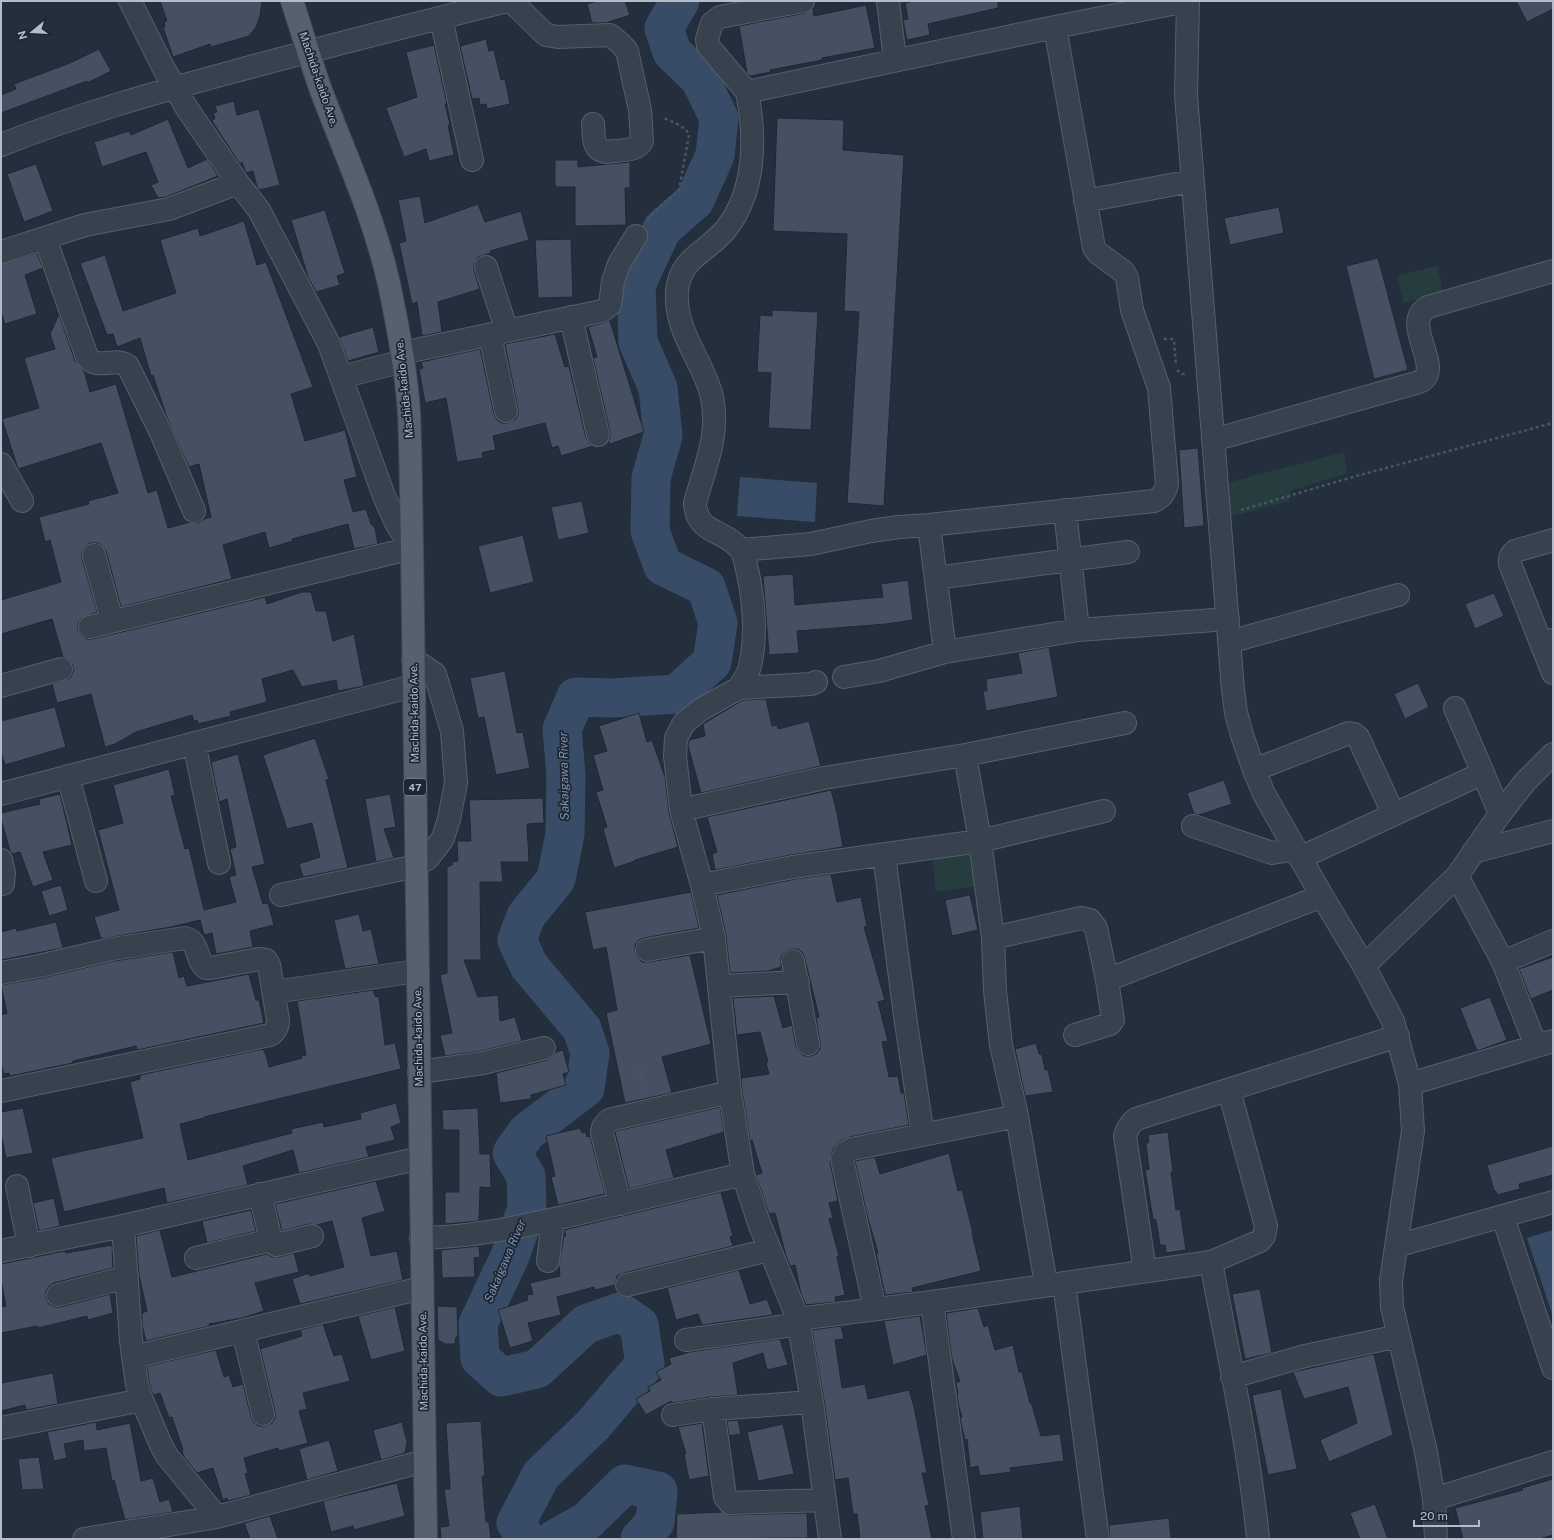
<svg xmlns="http://www.w3.org/2000/svg" width="1554" height="1540" font-family="'Public Sans',sans-serif">
	<rect width="100%" height="100%" fill="#242f3e"/>
	<path fill="#263c3f" d="M1437 266 1443 292 1404 303 1397 276Z
		M1344 452 1347 473 1290 491 1289 501 1230 517 1227 483Z
		M968 850 975 857 979 886 936 892 932 856Z"/>
	<path fill="#394c67" d="M740 477 817 483 815 522 737 516Z
		M1553 1230V1317L1527 1238Z"/>
	<g fill="none" stroke-linecap="round" stroke-linejoin="round">
		<path stroke="#394c67" stroke-width="39" d="M526 1539 516 1523 541 1475 593 1425 645 1364 639 1325 620 1312 586 1324 537 1369 501 1377 480 1358 478 1324 510 1256 527 1208 526 1176 512 1153 527 1132 585 1088 590 1053 582 1029 529 966 517 940 526 916 556 879 565 834 566 775 562 729 576 697 612 698 677 694 712 662 718 623 706 587 663 566 650 531 651 478 663 436 658 388 638 342 636 285 662 229 695 200 715 155 719 118 700 79 672 52 664 28 680 1
			M555 1539 587 1521 625 1484 658 1491 655 1522 640 1539"/>
	</g>
	<path fill="#455162" stroke="#1f2835" d="M160 1H262L260 16 256 27 249 36 211 47 210 44 173 57 163 27H165L164 22 167 21Z
		M597 1H625L630 15 606 23H592L587 4Z
		M914 1H998V8L928 24 930 35 907 40 903 20 908 19 905 3Z
		M1516 1H1553V9L1527 22Z
		M866 5 875 48 822 58V60L770 70 771 72 750 76 747 73 739 26 805 13 813 8 814 16Z
		M486 39 489 51 494 50 501 80 505 79 510 104 487 109 486 104 480 105 479 98 472 99 460 46Z
		M434 45 447 104H445L450 125H448L454 155 429 161 426 149 404 157 386 108 417 97 406 52Z
		M99 49 111 71 87 83V81L1 113V95L16 89 14 84 70 63Z
		M234 101 237 115 259 109 280 185 259 190 257 187 253 171 246 173 242 162 240 164 212 121 215 118 213 113 217 112 215 106Z
		M777 118 844 120 843 150 904 155 884 506 847 503 859 312 844 311 847 234 773 231Z
		M168 119 188 168 207 159 218 176 166 197 158 198 151 185 158 182 146 152 102 167 94 142 129 131 131 135Z
		M555 160H578V167L630 162V188H625L626 225 575 226V187H555Z
		M36 164 53 211 24 222 7 174Z
		M420 196 425 223 478 204 485 222 521 211 529 240 490 251 491 253 478 257 474 264V271L480 289 438 302 442 332 422 336 417 302 412 304 399 243 406 241 398 200Z
		M1279 207 1284 233 1230 245 1224 218Z
		M325 210 345 273 337 276 340 285 316 292 308 277 291 220Z
		M244 221 257 265 266 262 313 387 291 394 305 441 345 430 357 477 344 480 353 512 366 509 371 524 375 528 378 544 354 549 348 524 292 539 293 541 269 548 265 532 223 545 232 579 121 607 106 551 102 546 98 543H90L85 547 82 552V558L97 612 82 618 78 623V630L81 635 86 639H93L265 597 267 604 302 592H311L316 611H326L333 641 354 634 364 686 338 691 336 680 302 687 293 670 262 679 267 702 230 712 231 716 198 724 197 720 194 721 192 715 136 732 115 744 105 747 91 694 57 703 52 684 70 678 73 672V666L69 660 63 657 52 619 1 634V600L61 582 50 540 45 542 39 517 89 504 88 501 118 493 101 443 18 469 2 419 39 408 24 358 55 349 50 334 59 314 75 361 84 371 90 392 116 384 148 493 157 490 168 528 190 522 198 523 204 519 211 517 199 464 189 467 166 415 153 375 151 376 140 338 117 347 113 334 107 335 80 263 105 255 123 311 176 293 160 240 198 228 200 236Z
		M571 239 573 297 538 298 535 240Z
		M37 253 43 268 25 275 37 314 5 324 1 312V264Z
		M1378 258 1408 370 1374 379 1346 266Z
		M772 310 818 312 811 430 768 428 771 373 757 372 760 315 772 316Z
		M610 321 644 432 610 444 609 442H608L610 438V432L593 358 597 357 588 327Z
		M373 327 379 352 348 361 339 337Z
		M555 334 565 367 569 366 586 438 589 443 593 446 561 456 558 446 552 448 545 423 493 436 496 450 484 452V453H482L483 458 457 462 446 398 425 403 419 369 423 368 421 362 480 349 494 414 497 420 502 423H508L515 420 518 415V409L505 344Z
		M1198 448 1204 526 1184 528 1179 450Z
		M582 501 589 533 558 540 551 507Z
		M523 535 534 582 490 593 478 546Z
		M793 574 795 605 883 597 881 584 908 580 913 620 886 624 797 631 799 653 769 655 763 576Z
		M1494 593 1504 616 1475 629 1465 604Z
		M1049 647 1058 697 986 711 983 691H987L986 679 1022 673 1018 653Z
		M505 671 517 733 523 732 530 768 496 775 484 717 478 718 470 678Z
		M1418 683 1429 707 1405 719 1394 694Z
		M766 699 772 726 777 725 778 729 809 721 821 766 701 793 688 746 689 740 705 736 703 724 743 700Z
		M55 707 66 747 5 765 1 752V721Z
		M639 713 647 742 652 740 665 777 669 813 678 847 635 860V861L614 868 603 829 607 827 596 792 603 790 593 755 607 751 599 726Z
		M315 738 329 779 326 780 348 868 303 877 299 864 320 857 312 823 287 829 263 755Z
		M238 754 265 864 252 867 263 904 268 903 274 925 250 931 253 947 216 954 212 933 204 935 200 920 171 927 101 939 94 917 119 910 98 830 123 823 113 785 169 769 175 795 171 796 185 849 189 848 204 910 236 902 229 877 236 875 230 849 236 847 227 799 219 802 211 762Z
		M1224 780 1232 804 1199 815 1194 814 1187 793Z
		M831 790 837 813 843 847 791 855 715 870 712 854 717 852 707 817Z
		M60 794 72 845 43 852 53 880 33 887 20 852 12 854 10 851 1 819V813L40 804 39 799Z
		M390 794 396 827 384 829 394 858 376 862 365 799Z
		M543 798 544 823 527 824 529 862H501L503 882H480L481 960H464L478 997 498 995 500 1021 515 1017 522 1041 481 1051 445 1056 440 1035 452 1033 440 975 447 973V867L452 865V862L458 861 457 841H471L469 800Z
		M831 874 837 902 861 897 867 926 864 927 885 1000 878 1002 888 1041 882 1042 889 1077 898 1076 901 1093H904L909 1125 850 1137 839 1142 834 1147 831 1154 830 1162 838 1201 829 1203 833 1218 829 1219 839 1256 837 1257 845 1295 835 1297 836 1302 806 1305 801 1294 795 1265 790 1266 786 1256 775 1213 769 1214 756 1175 762 1173 752 1140 750 1141 742 1090 741 1078 769 1074 766 1063 768 1062 760 1032 737 1035 733 998 774 996 783 1028 792 1025 796 1047 799 1052 804 1056H810L816 1054 820 1049V1042L816 1018 819 1017 805 959 803 953 798 949H791L785 952 781 957V967L768 971 730 973 726 935 717 895 795 879Z
		M61 885 68 910 49 916 41 891Z
		M691 892 699 928 644 938 639 940 635 945V952L638 958 642 962H649L690 955 711 1044 662 1057 672 1093 625 1103 606 1013 617 1010 606 947 593 950 585 912Z
		M970 895 978 930 952 936 945 900Z
		M359 914 363 931 371 929 379 964 345 969 334 920Z
		M56 922 63 948 1 960V932L16 928 17 931Z
		M173 952 179 978 184 976 187 986 249 974 256 1000H259L264 1023 137 1050 136 1046 73 1061V1063L10 1076 9 1073 4 1074 1 1064V1015L7 1013 1 985 41 978 114 961Z
		M1553 957V990L1531 999 1519 969Z
		M373 990 375 996 379 997 385 1045 395 1043 401 1069 204 1117V1118L180 1124 188 1160 292 1133 291 1129 323 1122 324 1127 361 1119 360 1113 396 1103 401 1123 391 1127 395 1140 366 1147 369 1157 299 1173 293 1150 243 1166 248 1185 167 1203 164 1188 64 1212 51 1158 143 1138 130 1082 140 1079V1075L263 1049 266 1055 269 1067 302 1058 301 1056 306 1055 297 1001Z
		M1490 997 1507 1040 1477 1051 1460 1008Z
		M1036 1043 1039 1054 1042 1055 1045 1070H1048L1053 1092 1025 1096 1015 1049Z
		M563 1050 569 1072 563 1074 566 1085 531 1095V1099L500 1103 496 1073 547 1060 552 1057 556 1052Z
		M720 1107 724 1132 666 1150 674 1178 629 1189 615 1132 616 1131Z
		M23 1108 33 1153 6 1158 1 1134V1112Z
		M478 1108 480 1154H490L491 1188 480 1187 479 1221 445 1224V1192H459V1130H443L442 1110Z
		M580 1128 582 1133 586 1132 587 1137 590 1136 605 1194 558 1205 551 1177 555 1176 546 1136Z
		M1168 1132 1173 1172H1171L1176 1210 1180 1209 1186 1250 1166 1253 1165 1245H1160L1156 1220 1153 1219 1145 1170 1149 1169 1146 1144 1149 1142 1148 1135Z
		M1553 1146V1175L1519 1184 1520 1189 1497 1195 1496 1191H1494L1487 1165Z
		M949 1153 958 1191 962 1190 973 1233H972L981 1271 912 1288 913 1292 885 1295 876 1253H878L867 1215 855 1161 875 1157 880 1174Z
		M376 1181 385 1211 362 1218 371 1256 397 1251 403 1280 300 1304 292 1279 306 1274H310V1276L344 1267 332 1221 317 1225 309 1224 282 1231 275 1204Z
		M721 1192 733 1236 730 1237 733 1246 624 1273 617 1276 615 1285 595 1290 594 1287 557 1297 561 1315 528 1323 533 1341 510 1348 498 1310 528 1300 527 1295 533 1294 530 1283 560 1276 559 1265 564 1236H566L564 1230Z
		M54 1198 60 1226 39 1231 33 1203Z
		M251 1210 256 1231 207 1243 202 1221Z
		M160 1230 172 1277 267 1254 272 1257H279L294 1253 299 1272 255 1283 264 1311 242 1318 209 1324 210 1326 146 1341 142 1325V1313L147 1311 139 1275 136 1236Z
		M112 1245 113 1268 54 1283 49 1286 46 1291V1298L49 1304 55 1307H61L110 1294 113 1313 88 1320 87 1316 38 1328 37 1326 1 1333V1307L6 1306 1 1280V1264L65 1251 66 1253Z
		M479 1246 480 1257 474 1258 475 1277 442 1278 441 1250Z
		M739 1270 750 1304 767 1299 773 1315 702 1325 698 1314 676 1320 667 1288Z
		M1260 1289 1272 1353 1245 1359 1232 1294Z
		M437 1306 457 1307 458 1337H456L455 1344H445L438 1340Z
		M395 1307 405 1351 371 1360 358 1316Z
		M978 1308 984 1327 988 1325 995 1350 1013 1345 1019 1372H1022L1030 1403 1031 1402 1041 1436 1060 1434 1064 1461 1010 1468 1011 1472 980 1476 978 1466 970 1468 967 1439 965 1440 962 1428 960 1417H962L959 1407 957 1394H958L956 1383 960 1381 952 1359 946 1313Z
		M920 1316 927 1355 893 1365 884 1321Z
		M323 1324 334 1356 342 1354 350 1381 303 1393 307 1409 299 1411 308 1443 279 1451 278 1448 244 1458 248 1473 245 1474 251 1495 228 1501 227 1498 223 1500 213 1468 197 1473 184 1457 182 1451 183 1450 172 1417 169 1418 160 1393 153 1395 149 1382 147 1366 216 1350 224 1377 229 1375 233 1387 243 1384 251 1417 254 1423 259 1426H266L272 1423 275 1418V1411L260 1349 302 1336 300 1330Z
		M841 1326 844 1339 835 1340 842 1388 865 1384 868 1399 909 1390 914 1407 927 1473H922L929 1505 925 1506 932 1539H860L857 1514H853L848 1478 835 1480 824 1400 812 1330Z
		M780 1339 788 1365 767 1370 763 1353 733 1363 738 1395 711 1397 672 1403 671 1401 646 1415 636 1399 650 1391 648 1387 661 1380 656 1372 671 1364 669 1358 690 1352Z
		M1374 1354 1393 1435 1329 1462 1320 1440 1357 1423 1348 1387 1304 1399 1293 1372Z
		M53 1373 58 1404 26 1410 25 1405 1 1411V1383Z
		M1281 1389 1297 1469 1268 1475 1252 1395Z
		M738 1420 741 1434 729 1436 727 1421Z
		M481 1421 485 1476H482L486 1522H489L491 1539H441L440 1527 449 1526 444 1489H450L446 1423Z
		M96 1422 97 1430 130 1423 141 1481 153 1478 160 1502 169 1499 173 1512 125 1520 114 1480 112 1481 106 1448 84 1451 83 1440 64 1444 67 1458 54 1461 47 1432Z
		M402 1422 407 1442 405 1453 381 1460 373 1430Z
		M702 1423 709 1476 689 1480 684 1454H686L678 1427Z
		M783 1424 794 1474 758 1481 747 1432Z
		M329 1440 338 1471 307 1480 299 1449Z
		M39 1457 44 1489 22 1490 18 1459Z
		M1553 1479V1535L1539 1539H1463L1455 1508 1523 1490 1522 1488Z
		M397 1483 405 1516 354 1530 353 1526 331 1532 323 1501Z
		M1375 1504 1388 1539H1360L1350 1513Z
		M1020 1506 1023 1539H983L980 1512Z
		M722 1512 730 1515 807 1513 808 1538 676 1539 677 1514Z
		M270 1516 278 1539H250L244 1523Z
		M1169 1518 1171 1539H1110L1109 1525Z"/>
	<g fill="none" stroke-linecap="round" stroke-linejoin="round">
		<g stroke="#565f6c" stroke-width="24">
			<path id="minor" d="M511 1 546 35 558 37 610 35 620 43 627 51 640 110 642 141C638 152 617 150 606 152 592 150 594 136 593 124
				M888 1 895 60
				M1188 1 1186 95 1233 690 1236 713 1242 735 1254 770 1264 794 1322 896 1364 966 1393 1021 1410 1084 1413 1131 1391 1281 1392 1307 1426 1452 1434 1499 1436 1539
				M441 18 472 160
				M747 92 708 46 707 39 712 23 720 17 803 1
				M1 145C76 115 154 93 232 72 323 47 415 24 507 1
				M1085 201 1192 181
				M45 238 87 357C98 371 116 356 128 366L162 435 194 511
				M1 252 85 225 169 209 238 183
				M486 267 507 331
				M571 317 598 435
				M490 335 506 411
				M402 353 602 311 610 305 613 281 619 264 636 236
				M342 377 403 361
				M1213 440 1416 383C1419 382 1423 381 1424 379 1440 362 1401 323 1428 307L1553 271
				M1 464 22 501
				M1065 510 1078 630
				M929 525 945 652
				M741 550 811 544 871 531 899 527 929 525 1154 501C1162 497 1165 493 1167 484L1159 388 1132 310 1127 278 1124 272 1098 253 1094 248 1055 27
				M94 555 112 621
				M936 578 1128 552
				M90 627 412 548 396 523 384 496 329 344 259 210 238 183 186 107 163 67 130 1
				M1553 640 1541 643 1553 673
				M1229 642 1398 595
				M1541 643 1510 564C1509 558 1510 555 1515 551L1553 540
				M844 677 879 671 945 652 1078 630 1228 619
				M816 682 811 684 739 688 700 710 684 723 676 738 675 756 681 810 702 885 714 938 730 1092 743 1174 759 1223 798 1319 932 1302 964 1539
				M1 686 61 669
				M739 688C743 681 748 675 750 666 757 635 754 597 746 565 745 561 744 555 742 551 740 548 737 546 735 544 717 528 697 532 695 503 705 466 721 433 711 393 701 358 674 330 677 291 680 257 708 252 726 229 756 191 756 137 747 92L1055 27 1187 1
				M1455 708 1483 773
				M194 743 219 863
				M965 755 980 841 993 938 995 991 1001 1045 1017 1116 1046 1284
				M1254 770 1349 733 1354 734 1358 737 1393 813
				M68 776 96 881
				M1 794 413 686
				M681 810 824 778 965 755 1125 723
				M1193 826 1272 853 1296 849
				M1473 852 1553 831
				M884 855 906 1023 923 1135
				M1300 858 1483 773 1500 814
				M1 860 4 873 3 884
				M1457 876 1503 962 1553 941
				M702 885 793 867 980 841 1104 811
				M281 895 416 866 428 858 439 844 443 838 449 819 456 783 452 731 435 674 413 659
				M993 938 1081 918 1090 920 1096 928 1107 980 1322 896
				M647 950 714 938
				M793 961 808 1044
				M1503 962 1536 1046
				M1364 966 1457 876 1500 814 1525 782 1553 754
				M1 973 39 966 112 949 185 938C200 942 195 960 206 968H211L259 959 266 960 269 965 278 1020C278 1027 276 1031 270 1035L1 1091
				M720 986 798 982
				M274 992 417 971
				M1075 1035 1110 1024 1113 1020 1107 980
				M419 1072 483 1063 544 1048
				M1410 1084 1553 1041
				M17 1186 29 1246
				M260 1194 271 1240
				M620 1204 602 1133 603 1127 609 1120 730 1092
				M1503 1217 1553 1368
				M123 1226 131 1341 137 1385 142 1400 161 1445 167 1456 217 1517
				M421 1238C478 1237 534 1224 589 1211 641 1199 692 1186 743 1174
				M1396 1246 1553 1202
				M1 1251 123 1226 420 1158
				M196 1258 271 1240 276 1245 312 1236
				M548 1261 553 1220
				M1211 1262C1228 1354 1249 1446 1258 1539
				M1145 1271 1125 1136C1127 1128 1130 1124 1136 1119L1398 1036
				M1064 1283 1098 1539
				M627 1285 769 1250
				M58 1295 127 1277
				M932 1302 1211 1262 1260 1241 1264 1236 1266 1226 1229 1090
				M875 1309 842 1159 845 1153 852 1149 1017 1116
				M798 1319 812 1402 830 1539
				M243 1331 263 1414
				M686 1340 800 1324
				M133 1357 422 1288
				M1232 1377 1305 1356 1399 1336
				M713 1409 725 1497 730 1503 825 1500
				M673 1415 713 1409 812 1402
				M1 1428 142 1400
				M1434 1499 1553 1462
				M84 1539 217 1517 424 1461"/>
		</g>
		<g stroke="#414a57" stroke-width="24">
			<path id="major" d="M292 1C302 31 311 63 322 93 346 156 374 217 389 284 398 326 406 369 409 412 411 457 411 503 412 548L426 1539"/>
		</g>
		<path stroke="#44595c" stroke-width="2.5" stroke-dasharray="3 3" stroke-linecap="butt" d="M648 220 655 211 679 190 689 135C686 126 670 121 662 117
			M1164 339H1172L1174 340 1176 366
			M1177 370 1182 374H1187
			M1241 510 1360 475 1553 423
			M639 1066 645 1090"/>
		<use href="#minor" stroke="#38414e" stroke-width="22"/>
		<use href="#major" stroke="#56606e" stroke-width="22"/>
	</g>
	<g text-anchor="middle" dominant-baseline="central" stroke-width="3.5" stroke-linejoin="round" paint-order="stroke">
		<rect fill="#1d2633" stroke="#878f9c" stroke-width="1" x="404" y="779" width="22" height="16" rx="3"/>
		<g font-size="10" font-weight="bold" fill="#b4bcc9">
			<text x="415" y="787">47</text>
		</g>
		<g font-size="11" fill="#b4bcc9" stroke="#1d2633">
			<text transform="translate(319 79) rotate(71)">Machida-kaido Ave.</text>
			<text transform="translate(404 389) rotate(-96)">Machida-kaido Ave.</text>
			<text transform="translate(414 713) rotate(-91)">Machida-kaido Ave.</text>
			<text transform="translate(418 1037) rotate(-91)">Machida-kaido Ave.</text>
			<text transform="translate(423 1361) rotate(-91)">Machida-kaido Ave.</text>
		</g>
		<g font-size="12" font-style="italic" fill="#7c92b1" stroke="#1d2633">
			<text transform="translate(564 776) rotate(-91)">Sakaigawa River</text>
			<text transform="translate(505 1261) rotate(-67)">Sakaigawa River</text>
		</g>
	</g>
	<rect width="1554" height="1540" fill="none" stroke="#b4bcc9" stroke-width="4"/>
	<g transform="translate(32 32) rotate(252)" stroke="#1d2633" stroke-width="3" paint-order="stroke">
	<path d="M0-3L7 15L0 10L-7 15Z" fill="#b4bcc9"/>
	<text y="-6" font-size="11" font-weight="bold" text-anchor="middle" fill="#b4bcc9">N</text>
	</g>
	<path d="M1414 1520v6h65v-6" fill="none" stroke="#b4bcc9" stroke-width="2"/>
	<text x="1420" y="1520" font-size="12" fill="#b4bcc9" stroke="#1d2633" stroke-width="3" paint-order="stroke">20 m</text>
</svg>
